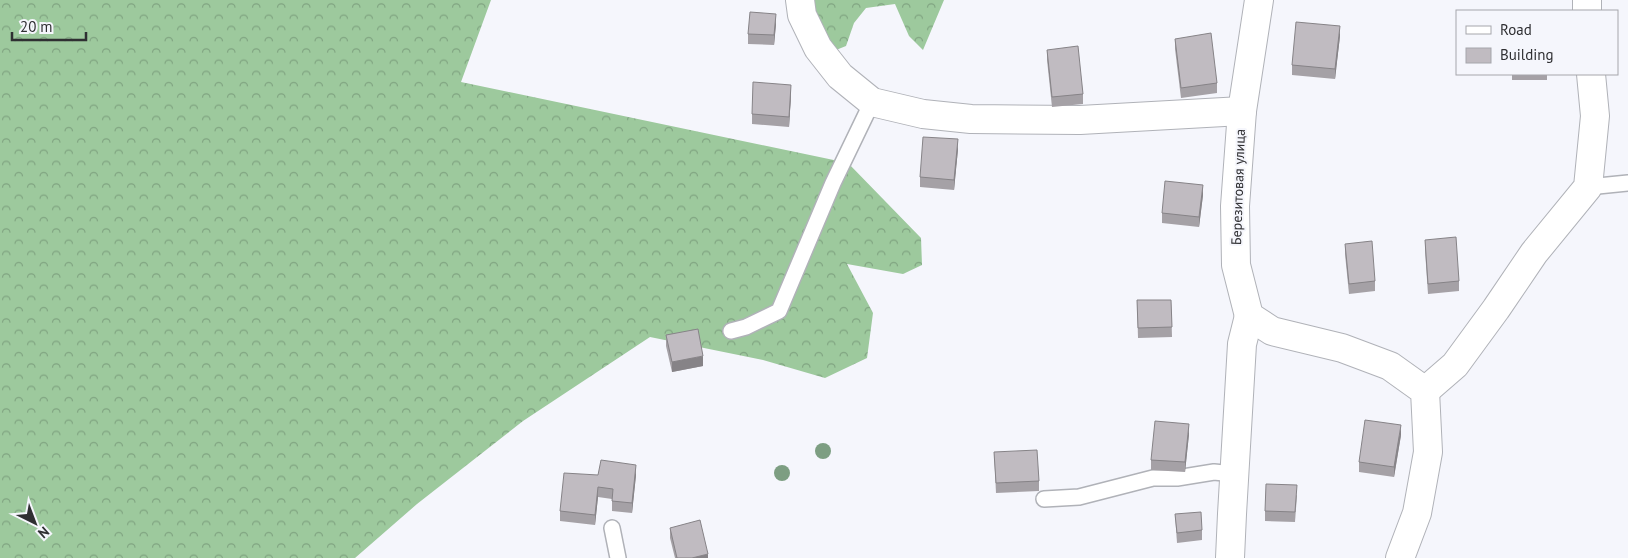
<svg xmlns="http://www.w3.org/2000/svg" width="1628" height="558" font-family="'PT Sans',sans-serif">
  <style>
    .forest { fill: url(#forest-crowns) }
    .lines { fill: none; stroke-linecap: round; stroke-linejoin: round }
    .lane-casing { stroke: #b0b2b8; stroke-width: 18 }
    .street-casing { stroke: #b0b2b8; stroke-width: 30 }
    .lane { stroke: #fff; stroke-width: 15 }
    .street { stroke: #fff; stroke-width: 28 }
    .tree { fill: #7d9e82 }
    .wall { fill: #a5a1a6 }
    .shaded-wall { fill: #868387 }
    .building { fill: #c0bbc1; stroke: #868387 }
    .labels { text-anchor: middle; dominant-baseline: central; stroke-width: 4; stroke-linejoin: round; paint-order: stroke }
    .street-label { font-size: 14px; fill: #2f2f32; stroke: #f5f6fc }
  </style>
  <defs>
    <pattern id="forest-crowns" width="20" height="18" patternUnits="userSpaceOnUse" patternTransform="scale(1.25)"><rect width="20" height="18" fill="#9dc99d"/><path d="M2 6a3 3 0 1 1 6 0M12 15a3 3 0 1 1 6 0" fill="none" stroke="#80a481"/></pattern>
  </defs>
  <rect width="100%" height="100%" fill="#f5f6fc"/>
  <g class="forest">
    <path d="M0,0h491l-30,82 387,81 73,75 1,27 -19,9 -56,-10 26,49 -6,45 -42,20 -62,-18 -113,-23 -127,84 -106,83 -62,54h-355z"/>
    <path d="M811,0h133l-21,50 -14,-14 -14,-32 -29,4 -12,15 -8,23 -10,4 -12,-13z"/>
  </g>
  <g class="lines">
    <g class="lane-casing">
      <g id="lane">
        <path d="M1588,187l40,-4"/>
        <path d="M731,331l15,-4 33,-16 54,-128 39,-81"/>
        <path d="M1044,499l35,-2 74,-19h24l37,-6 20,2"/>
        <path d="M612,528l6,30"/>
      </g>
    </g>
    <g class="street-casing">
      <g id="street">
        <path d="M800,0l2,15 16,33 22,28 32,26 51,12 48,5 109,1 162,-9"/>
        <path d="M1259,0l-17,111 -7,95 1,59 13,51 23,15 70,17 48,18 35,25 3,61 -11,61 -17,45"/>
        <path d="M1587,0v11"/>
        <path d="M1425,391l30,-26 41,-56 38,-56 54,-66 7,-71 -4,-42"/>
        <path d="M1230,558l2,-44 10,-170 7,-28"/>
      </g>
    </g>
    <use href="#lane" class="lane"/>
    <use href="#street" class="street"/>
  </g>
  <g class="tree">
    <circle cx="823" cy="451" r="8"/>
    <circle cx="782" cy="473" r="8"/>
  </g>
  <g class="wall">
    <path d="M776,24l-2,21 -26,-1v-10z"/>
    <path d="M1340,36l-5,43 -43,-4v-10z"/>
    <path d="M1175,39l42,44v10l-36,5 -6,-49z"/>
    <path d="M1047,50l36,44v10l-31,3 -5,-47z"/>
    <rect x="1512" y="74" width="35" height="6"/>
    <path d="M791,95l-2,32 -37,-3v-10z"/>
    <path d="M958,149l-4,41 -34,-3v-10z"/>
    <path d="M1203,195l-4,32 -37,-4v-10z"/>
    <path d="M1425,240l34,41v10l-31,3 -3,-44z"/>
    <path d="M1345,244l30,37v10l-26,3 -4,-40z"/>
    <path d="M1137,300h34l1,37 -34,1z"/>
    <path d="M666,335l37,31 -31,6 -6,-26z"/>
    <path d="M1189,434l-4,38 -34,-2v-10z"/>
    <path d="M1401,435l-7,42 -35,-5v-10z"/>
    <path d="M994,452l45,29v10l-43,2z"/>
    <path d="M598,475h38l-4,38 -20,-2v-12l-14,-2 -3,28 -35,-4v-10z"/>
    <path d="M1297,495l-2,27 -30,-1v-10z"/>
    <path d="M1175,514l27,16v10l-25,3z"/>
    <path d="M670,528l38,30h-33l-5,-20z"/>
  </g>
  <g class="shaded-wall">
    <path d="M776,14v10l-2,21v-10z"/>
    <path d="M1340,26v10l-5,43v-10z"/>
    <path d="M791,85v10l-2,32v-10z"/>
    <path d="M958,139v10l-4,41v-10z"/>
    <path d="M1203,185v10l-4,32v-10z"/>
    <path d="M703,356v10l-31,6v-10z"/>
    <path d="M1189,424v10l-4,38v-10z"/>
    <path d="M1401,425v10l-7,42v-10z"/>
    <path d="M636,465v10l-4,38v-10z"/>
    <path d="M598,487v10l-3,28v-10z"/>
    <path d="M708,554v4h-16z"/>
  </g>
  <g class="building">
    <path d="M750,12l26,2 -2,21 -26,-1z"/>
    <path d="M1296,22l44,4 -5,43 -43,-4z"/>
    <path d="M1211,33l6,50 -36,5 -6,-49z"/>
    <path d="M1078,46l5,48 -31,3 -5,-47z"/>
    <path d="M753,82l38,3 -2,32 -37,-3z"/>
    <path d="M923,137l35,2 -4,41 -34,-3z"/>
    <path d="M1165,181l38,4 -4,32 -37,-4z"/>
    <path d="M1456,237l3,44 -31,3 -3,-44z"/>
    <path d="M1372,241l3,40 -26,3 -4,-40z"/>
    <path d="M1137,300h34l1,27 -34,1z"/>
    <path d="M698,329l5,27 -31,6 -6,-27z"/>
    <path d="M1365,420l36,5 -7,42 -35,-5z"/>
    <path d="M1155,421l34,3 -4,38 -34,-2z"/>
    <path d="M1037,450l2,31 -43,2 -2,-31z"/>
    <path d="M601,460l35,5 -4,38 -20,-2 1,-12 -15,-2 -3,28 -35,-4 4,-38 34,2z"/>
    <path d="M1266,484l31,1 -2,27 -30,-1z"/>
    <path d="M1201,512l1,18 -25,3 -2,-19z"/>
    <path d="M700,520l8,34 -16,4h-15l-7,-30z"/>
  </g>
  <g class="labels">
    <g class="street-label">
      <text transform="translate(1238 187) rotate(-88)">Березитовая улица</text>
    </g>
  </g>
  <rect x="1456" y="10" width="162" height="65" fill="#f5f6fc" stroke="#a6a6ab"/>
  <rect x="1466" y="26" width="25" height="8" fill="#ffffff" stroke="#a6a6ab"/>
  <text x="1500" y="35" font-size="15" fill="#2f2f32">Road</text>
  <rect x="1466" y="48" width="25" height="15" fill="#c0bbc1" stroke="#a6a6ab"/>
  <text x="1500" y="60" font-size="15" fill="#2f2f32">Building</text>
  <g transform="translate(35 523) rotate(138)" stroke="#f5f6fc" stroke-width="4" paint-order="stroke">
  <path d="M0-4L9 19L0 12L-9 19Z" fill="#2f2f32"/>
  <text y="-8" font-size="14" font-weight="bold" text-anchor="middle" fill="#2f2f32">N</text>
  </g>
  <path d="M12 32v8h74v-8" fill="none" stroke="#2f2f32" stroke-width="2.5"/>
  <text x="20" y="32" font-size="15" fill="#2f2f32" stroke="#f5f6fc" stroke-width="4" paint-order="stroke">20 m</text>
</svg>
